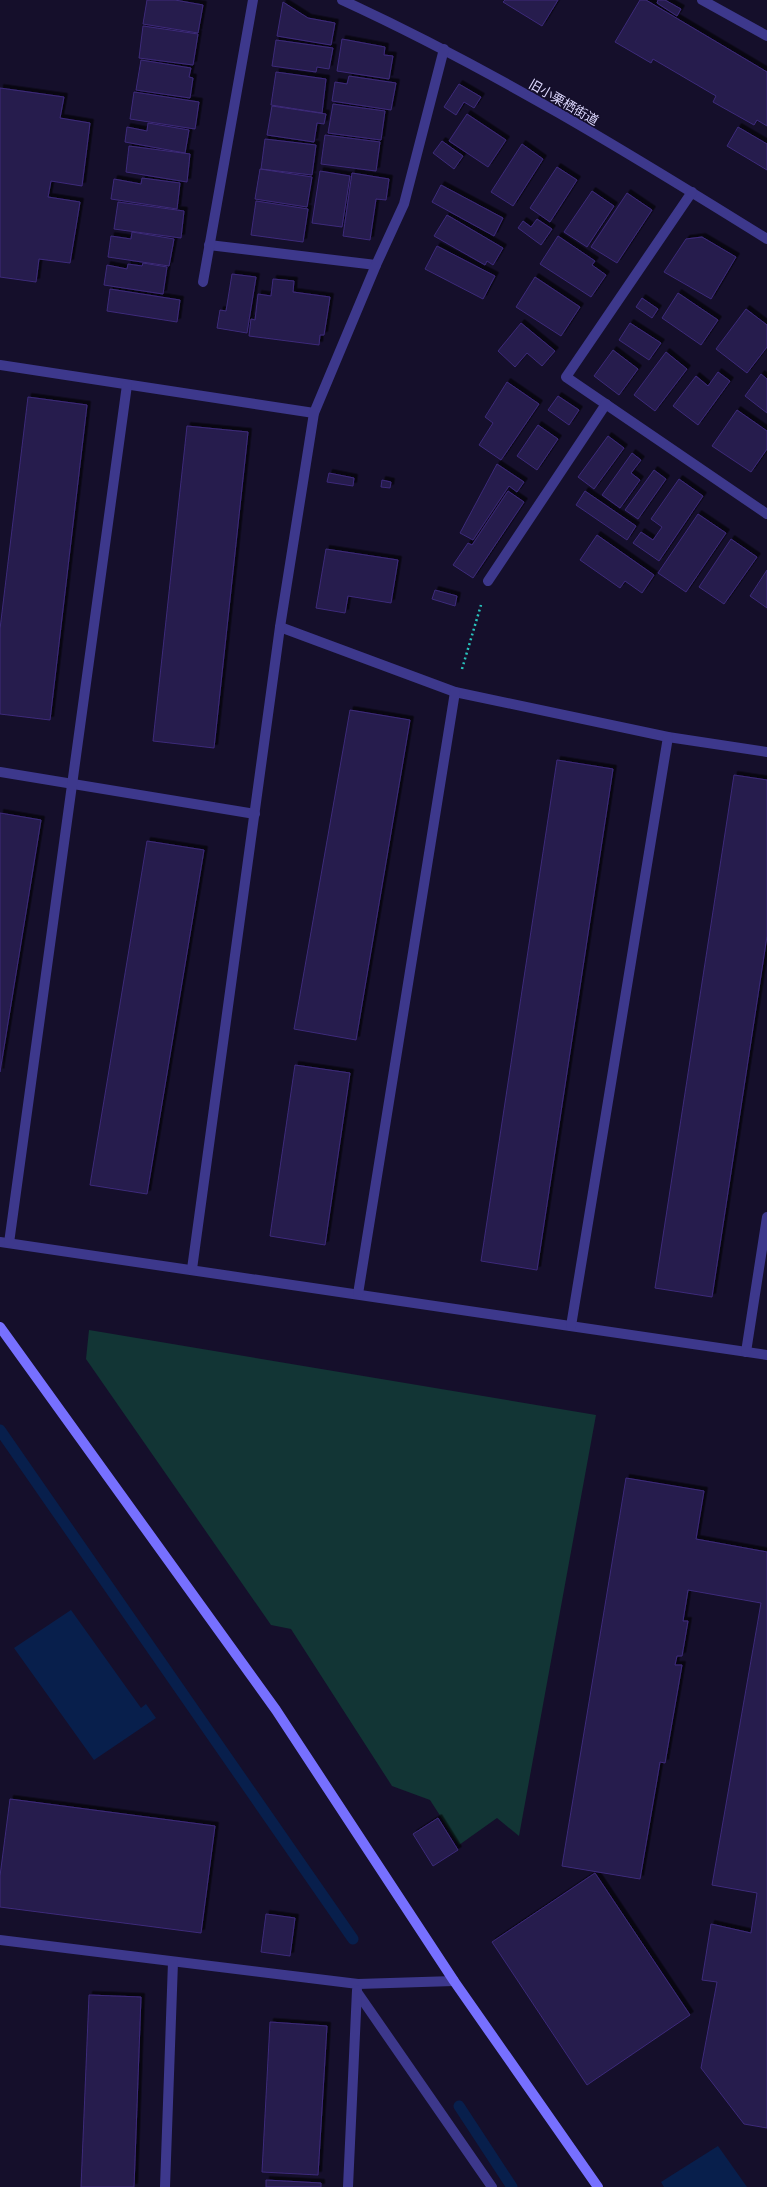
<svg xmlns="http://www.w3.org/2000/svg" width="767" height="2187" font-family="Montserrat,'Noto Sans JP',sans-serif">
  <style>
    .green { fill: #123535 }
    .water { fill: #081f4c }
    .lines { fill: none; stroke-linecap: round; stroke-linejoin: round }
    .stream { stroke: #081f4c; stroke-width: 11 }
    .building { fill: #261a4d; stroke: #3d2b7a; filter: url(#shadow) }
    .path { stroke: #29c3bd; stroke-width: 2.5; stroke-dasharray: 2 3; stroke-linecap: butt }
    .lane { stroke: #3d388c; stroke-width: 10 }
    .street { stroke: #3d388c; stroke-width: 10 }
    .secondary { stroke: #7770ff; stroke-width: 10 }
    .labels { text-anchor: middle; dominant-baseline: central; stroke-width: 3; stroke-linejoin: round; paint-order: stroke }
    .street-label { font-size: 13px; fill: #ded9ff; stroke: #150f2b }
  </style>
  <defs>
    <filter id="shadow"><feDropShadow dx="3.5" dy="-3.5" stdDeviation="0" flood-color="#0009"/></filter>
  </defs>
  <rect width="100%" height="100%" fill="#150f2b"/>
  <path class="green" d="M89,1330l507,85 -77,421 -22,-18 -38,27 -29,-45 -38,-14 -101,-157 -20,-4 -185,-266z"/>
  <g class="water">
    <path d="M71,1610l70,98 5,-4 10,14 -62,42 -80,-112z"/>
    <path d="M718,2146l29,41h-83l-3,-5z"/>
  </g>
  <g class="lines">
    <g class="stream">
      <path d="M0,1430l353,509"/>
      <path d="M459,2106l53,81"/>
    </g>
  </g>
  <g class="building">
    <path d="M147,0h28l28,5 -5,28 -55,-9z"/>
    <path d="M505,0h53l-16,26 -39,-24z"/>
    <path d="M640,0h6l121,72v54l-10,-6 -3,5 -41,-23 3,-6 -63,-37 -2,4 -36,-21z"/>
    <path d="M658,0h7l16,9 -4,7 -20,-13z"/>
    <path d="M283,2l25,16 27,5 -4,22 -54,-9z"/>
    <path d="M143,26l55,8 -5,31 -54,-7z"/>
    <path d="M342,39l43,8 -1,8 9,1 -4,23 -52,-8z"/>
    <path d="M276,40l57,8 -4,21 -12,-2 -1,5 -44,-6z"/>
    <path d="M141,60l50,8 -2,9 4,1 -3,20 -54,-8z"/>
    <path d="M276,72l50,7 -4,34 -51,-8z"/>
    <path d="M349,76l47,7 -5,27 -59,-9 3,-19 12,2z"/>
    <path d="M459,84l22,13 -7,11 -10,-6 -8,13 -12,-8z"/>
    <path d="M0,88l64,9 -4,21 30,5 -8,63 -31,-5 -3,16 32,5 -10,61 -31,-4 -3,23 -36,-5z"/>
    <path d="M134,92l65,10 -4,27 -65,-10z"/>
    <path d="M333,104l52,7 -4,29 -53,-7z"/>
    <path d="M272,106l54,8 -2,10 -7,-1 -3,19 -47,-7z"/>
    <path d="M467,114l39,26 -18,27 -39,-26z"/>
    <path d="M148,123l41,7 -4,23 -60,-11 2,-15 20,4z"/>
    <path d="M738,127l29,17v26l-40,-24z"/>
    <path d="M325,135l55,7 -4,29 -55,-7z"/>
    <path d="M265,139l51,6 -4,30 -51,-6z"/>
    <path d="M442,141l21,15 -9,13 -21,-16z"/>
    <path d="M522,144l21,15 -30,47 -22,-14z"/>
    <path d="M129,146l61,8 -3,28 -61,-10z"/>
    <path d="M557,167l20,13 -27,42 -20,-14z"/>
    <path d="M260,169l52,8 -5,30 -52,-8z"/>
    <path d="M320,171l30,5 -8,51 -30,-4z"/>
    <path d="M352,173l37,6 -3,21 -10,-1 -6,41 -27,-4z"/>
    <path d="M142,178l38,5 -3,26 -66,-10 3,-20 27,5z"/>
    <path d="M441,185l62,33 -9,18 -62,-34z"/>
    <path d="M592,191l22,15 -27,41 -23,-15z"/>
    <path d="M627,193l25,17 -35,53 -26,-16z"/>
    <path d="M256,201l52,8 -5,33 -52,-7z"/>
    <path d="M118,202l66,9 -3,27 -67,-9z"/>
    <path d="M447,215l56,33 -10,17 -6,-4 -2,4 -51,-29z"/>
    <path d="M537,219l15,10 -11,16 -23,-17 5,-7 8,6z"/>
    <path d="M132,232l42,7 -5,27 -61,-9 3,-21 20,3z"/>
    <path d="M558,236l37,25 -3,4 14,10 -15,22 -51,-33z"/>
    <path d="M702,237l34,20 -25,42 -47,-27 22,-33z"/>
    <path d="M437,246l58,30 -12,23 -58,-30z"/>
    <path d="M143,263l24,4 -4,27 -59,-9 3,-20 20,4 1,-5 14,2z"/>
    <path d="M232,274l24,3 -9,56 -30,-5 3,-18 6,1z"/>
    <path d="M535,277l45,30 -19,29 -45,-29z"/>
    <path d="M273,279l21,2 -1,11 37,5 -6,38h-4l-1,10 -70,-9 2,-17 4,1 3,-26 13,2z"/>
    <path d="M110,289l70,11 -3,22 -70,-11z"/>
    <path d="M678,293l40,27 -17,25 -39,-27z"/>
    <path d="M642,298l16,11 -6,9 -16,-11z"/>
    <path d="M746,309l21,16v22l-20,26 -31,-24z"/>
    <path d="M521,323l34,28 -13,15 -15,-13 -12,14 -17,-16z"/>
    <path d="M630,323l31,20 -12,17 -30,-20z"/>
    <path d="M613,350l25,19 -19,26 -25,-19z"/>
    <path d="M666,352l21,17 -32,42 -21,-16z"/>
    <path d="M718,372l12,9 -32,44 -25,-19 23,-30 12,10z"/>
    <path d="M761,374l6,5v34l-22,-17z"/>
    <path d="M507,382l32,22 -38,56 -22,-15 14,-22 -8,-6z"/>
    <path d="M558,396l21,14 -10,15 -21,-15z"/>
    <path d="M28,397l59,8 -37,315 -50,-6v-85z"/>
    <path d="M737,410l30,21v18l-16,23 -39,-26z"/>
    <path d="M538,425l20,14 -21,31 -20,-14z"/>
    <path d="M187,426l61,6 -34,316 -61,-7z"/>
    <path d="M608,436l16,12 -30,41 -16,-12z"/>
    <path d="M632,453l9,7 -10,13 9,7 -20,28 -18,-13z"/>
    <path d="M497,464l27,18 -7,10 -8,-6 -36,54 -13,-7z"/>
    <path d="M654,470l12,9 -28,40 -13,-9z"/>
    <path d="M329,473l25,5 -1,8 -26,-4z"/>
    <path d="M679,479l24,17 -44,65 -26,-18 8,-11 12,8 9,-13 -11,-8z"/>
    <path d="M382,480l9,2 -1,6 -9,-1z"/>
    <path d="M508,491l16,11 -51,76 -20,-13 15,-22 4,2z"/>
    <path d="M585,491l51,35 -9,14 -51,-35z"/>
    <path d="M698,514l28,19 -40,59 -28,-19z"/>
    <path d="M597,535l57,40 -12,18 -17,-12 -5,7 -40,-28z"/>
    <path d="M731,539l26,18 -33,47 -25,-17z"/>
    <path d="M326,549l72,11 -7,43 -43,-7 -3,17 -29,-5z"/>
    <path d="M767,570v38l-17,-12z"/>
    <path d="M435,590l22,6 -2,10 -23,-7z"/>
    <path d="M350,710l60,10 -54,320 -62,-11z"/>
    <path d="M557,760l56,9 -76,501 -56,-9z"/>
    <path d="M734,775l33,5v156l-55,361 -57,-9z"/>
    <path d="M0,813l41,7 -41,252z"/>
    <path d="M147,841l57,9 -57,344 -57,-9z"/>
    <path d="M295,1065l55,8 -25,172 -55,-9z"/>
    <path d="M626,1478l78,13 -8,48 71,13v576l-23,-4 -43,-56 16,-86 -15,-2 9,-56 40,9 6,-40 -45,-8 49,-282 -73,-13 -5,31h5l-6,35h-5l-2,9h7l-17,98 -5,-1 -20,117 -78,-13z"/>
    <path d="M10,1799l205,27 -14,107 -201,-26v-31z"/>
    <path d="M438,1818l20,32 -25,16 -20,-32z"/>
    <path d="M595,1873l95,142 -103,70 -95,-143z"/>
    <path d="M266,1914l29,4 -5,38 -29,-4z"/>
    <path d="M89,1995l52,2 -7,190h-53z"/>
    <path d="M270,2022l57,4 -9,149 -56,-3z"/>
    <path d="M266,2180l55,3v4h-55z"/>
  </g>
  <g class="lines">
    <path class="path" d="M462,669l19,-64"/>
    <path class="lane" d="M702,0l65,36"/>
    <g class="street">
      <path d="M342,0c148,68 287,153 425,239"/>
      <path d="M692,192l-126,185 201,137"/>
      <path d="M209,245l167,20"/>
      <path d="M203,282l50,-282"/>
      <path d="M0,365l314,48"/>
      <path d="M488,581l118,-177"/>
      <path d="M280,627l175,65 213,45 99,15"/>
      <path d="M0,772l255,42"/>
      <path d="M0,1242l767,113"/>
      <path d="M9,1243l118,-858"/>
      <path d="M192,1269l88,-642 34,-214 62,-148 28,-61 40,-155"/>
      <path d="M358,1294l97,-602"/>
      <path d="M571,1326l97,-589"/>
      <path d="M746,1352l21,-135"/>
      <path d="M0,1940l358,44 96,-3"/>
      <path d="M357,1992l135,195"/>
      <path d="M165,2187l8,-225"/>
      <path d="M348,2187l9,-197"/>
    </g>
    <path class="secondary" d="M0,1327l276,383 178,271 144,206"/>
  </g>
  <g class="labels">
    <g class="street-label">
      <text transform="translate(564 102) rotate(30)">旧小栗栖街道</text>
    </g>
  </g>
</svg>
